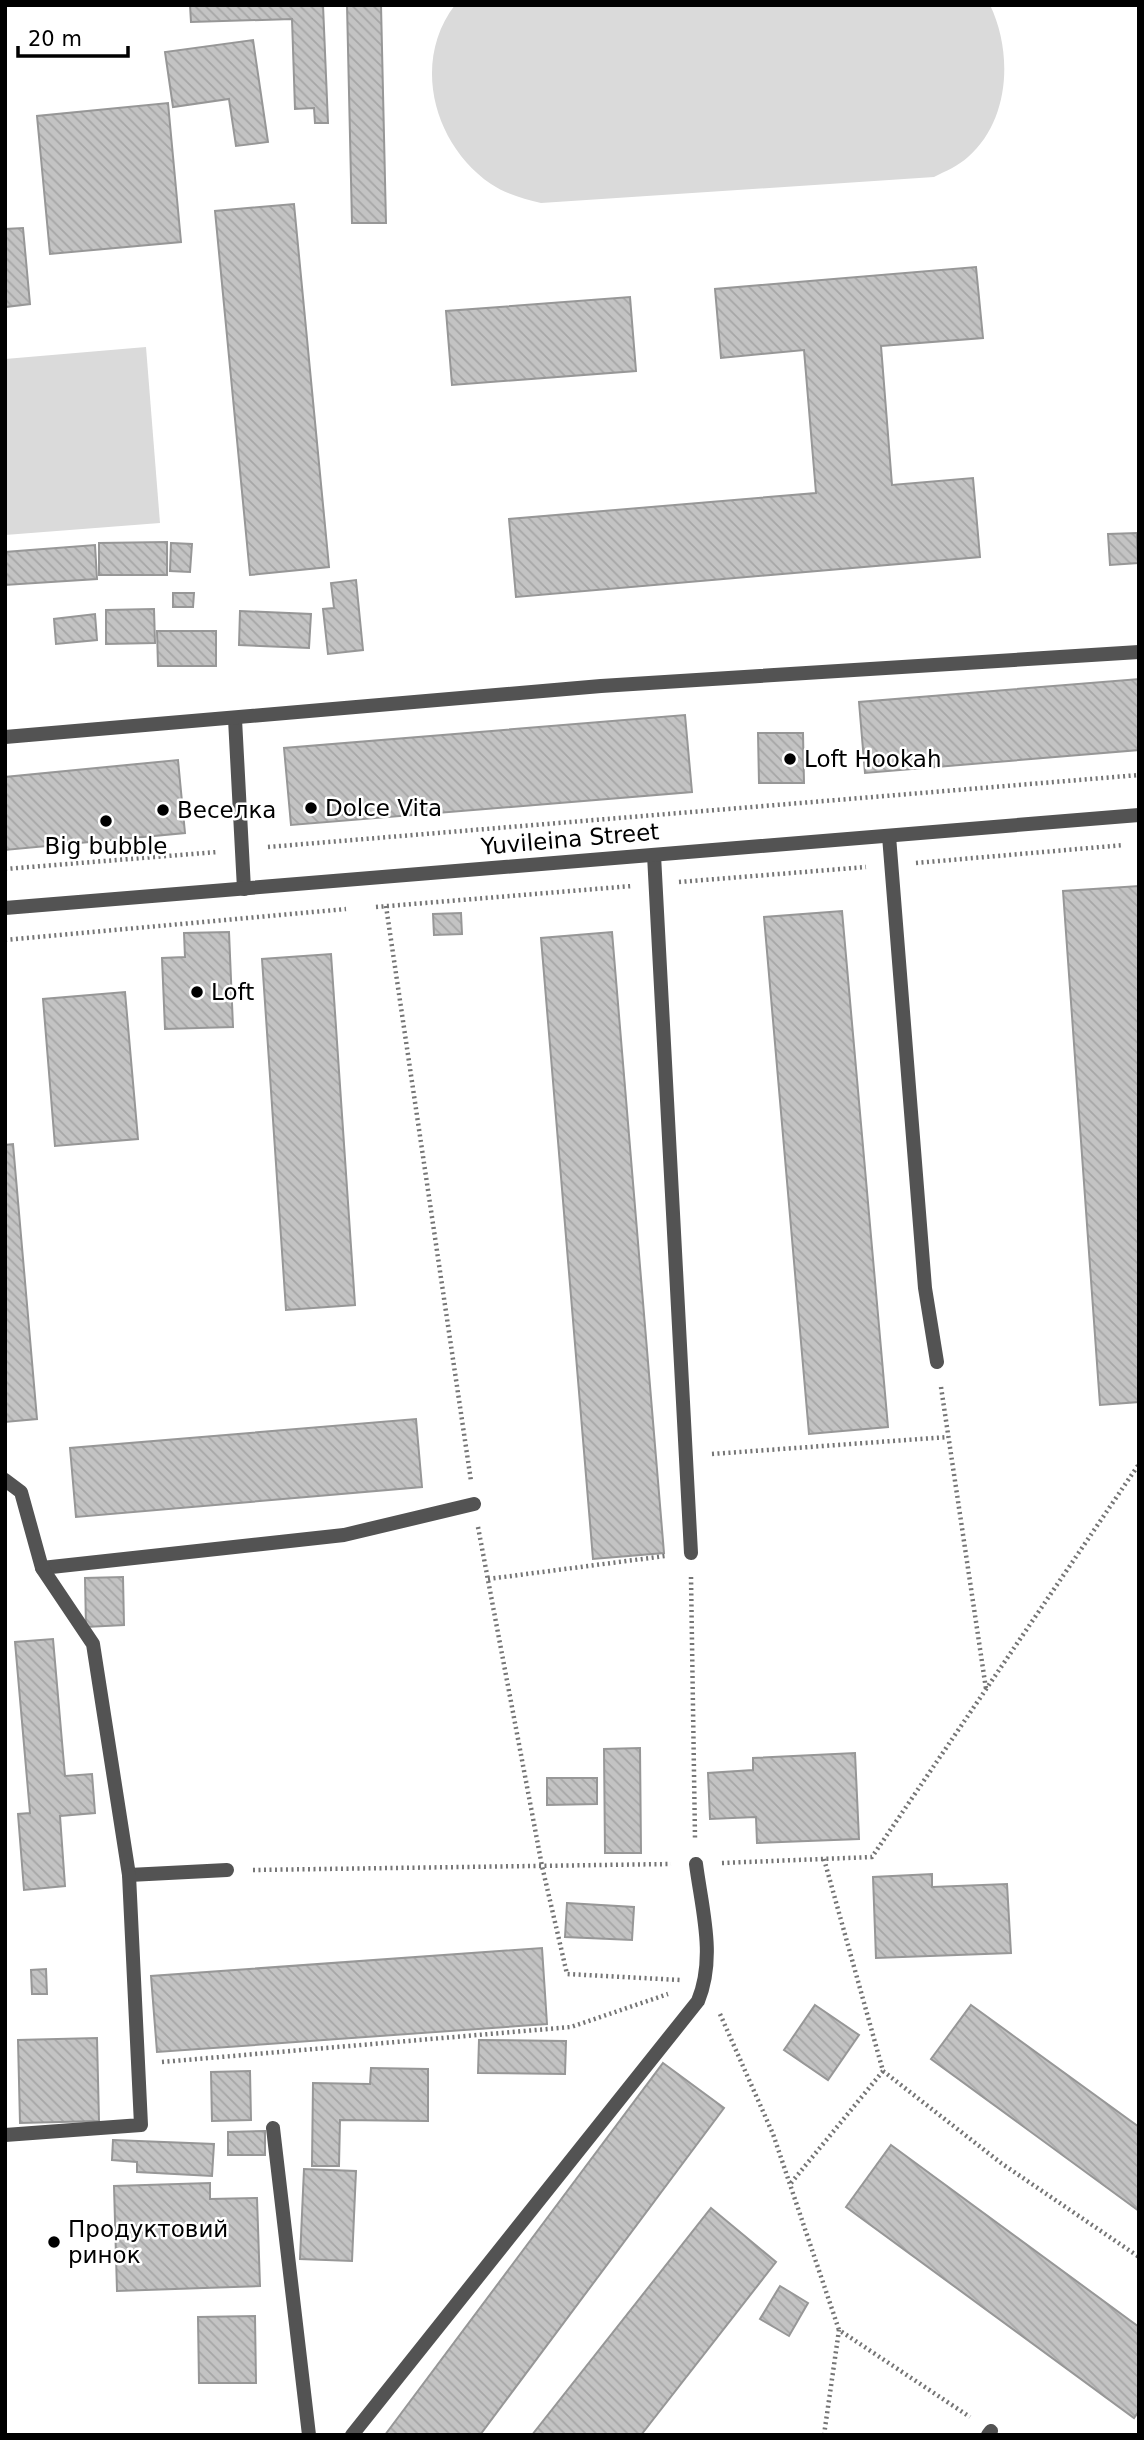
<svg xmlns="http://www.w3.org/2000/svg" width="1144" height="2440" font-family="'DejaVu Sans',sans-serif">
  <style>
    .grass { fill: #dadada }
    .building { fill: url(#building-back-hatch); stroke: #979797; stroke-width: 2 }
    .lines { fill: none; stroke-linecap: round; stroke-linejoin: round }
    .path { stroke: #757575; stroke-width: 4.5; stroke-dasharray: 2 3.5; stroke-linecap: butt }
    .lane { stroke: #535353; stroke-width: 14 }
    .street { stroke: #535353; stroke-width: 14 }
    .poi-dot { fill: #000; stroke: #fff; stroke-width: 2.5 }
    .labels { text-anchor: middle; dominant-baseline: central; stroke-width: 5; stroke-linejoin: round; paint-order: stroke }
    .poi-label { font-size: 23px; fill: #000; stroke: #fff; text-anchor: start }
    .street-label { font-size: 23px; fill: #000; stroke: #fff }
  </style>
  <defs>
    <pattern id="building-back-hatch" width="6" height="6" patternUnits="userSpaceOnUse" patternTransform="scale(1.75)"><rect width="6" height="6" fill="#c3c3c3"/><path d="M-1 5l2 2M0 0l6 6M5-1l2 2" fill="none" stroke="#a6a6a6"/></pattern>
  </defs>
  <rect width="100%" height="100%" fill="#fff"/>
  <g class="grass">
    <path d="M455,5h535c23,48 20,115 -22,152 -10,9 -22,14 -34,20l-393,26c-17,-4 -35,-9 -50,-19 -57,-39 -80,-122 -36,-179z"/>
    <path d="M146,347l14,176 -155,12v-176z"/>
  </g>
  <g class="building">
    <path d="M190,5h133l5,118h-13l-1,-15 -19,1 -3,-90 -101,3z"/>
    <path d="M347,5h34l5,218h-34z"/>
    <path d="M253,40l15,102 -32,4 -7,-47 -56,8 -8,-55z"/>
    <path d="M168,103l13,139 -131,12 -13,-138z"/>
    <path d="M294,204l35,363 -79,8 -35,-364z"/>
    <path d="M23,228l7,76 -25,3v-78z"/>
    <path d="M976,267l7,71 -102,8 11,139 81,-7 7,79 -464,40 -7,-78 307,-26 -12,-143 -83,8 -6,-69z"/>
    <path d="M630,297l6,74 -184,14 -6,-74z"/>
    <path d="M1137,533l1,30 -28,2 -2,-31z"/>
    <path d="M167,542v33h-68v-32z"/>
    <path d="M171,543l21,1 -2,28 -20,-1z"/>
    <path d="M95,545l2,34 -92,6v-33z"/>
    <path d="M356,580l7,70 -35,4 -5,-45 11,-1 -3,-25z"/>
    <path d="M173,593h21l-1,14h-20z"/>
    <path d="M154,609l1,34 -49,1v-34z"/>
    <path d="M240,611l71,3 -2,34 -70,-3z"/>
    <path d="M95,614l2,26 -41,4 -2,-25z"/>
    <path d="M157,631h59v35h-58z"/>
    <path d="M1139,679v71l-274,23 -6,-71z"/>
    <path d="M685,715l7,77 -401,33 -7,-77z"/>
    <path d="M758,733h45l1,50h-45z"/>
    <path d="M178,760l7,73 -180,17v-73z"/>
    <path d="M1139,886v516l-39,3 -37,-514z"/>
    <path d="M842,911l46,516 -79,7 -45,-517z"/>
    <path d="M461,913l1,21 -28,1 -1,-21z"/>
    <path d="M229,932l4,95 -68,2 -3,-71 23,-1 -1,-24z"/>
    <path d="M612,932l52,621 -71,6 -52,-621z"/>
    <path d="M331,954l24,351 -69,5 -24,-351z"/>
    <path d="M125,992l13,147 -83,7 -12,-147z"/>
    <path d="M13,1144l24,275 -32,3v-277z"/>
    <path d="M416,1419l6,68 -346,30 -6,-69z"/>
    <path d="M123,1577l1,48 -38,2 -1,-49z"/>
    <path d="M53,1639l12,137 27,-2 3,39 -35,3 5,70 -41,4 -6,-76 12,-1 -15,-171z"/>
    <path d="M640,1748l1,105h-36l-1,-104z"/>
    <path d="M855,1753l4,86 -102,4 -1,-26 -46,2 -2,-46 45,-3v-12z"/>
    <path d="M547,1778h50v26l-50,1z"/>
    <path d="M932,1874v13l75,-3 4,69 -135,5 -3,-81z"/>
    <path d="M567,1903l67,4 -2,33 -67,-3z"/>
    <path d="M542,1948l5,76 -390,28 -6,-76z"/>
    <path d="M46,1969l1,25h-15l-1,-24z"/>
    <path d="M815,2005l44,30 -31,45 -44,-30z"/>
    <path d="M971,2005l168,122v84l-208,-152z"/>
    <path d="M97,2038l2,83 -79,2 -2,-83z"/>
    <path d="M479,2040l87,1 -1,33 -87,-1z"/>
    <path d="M663,2063l61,45 -244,327h-95z"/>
    <path d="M371,2068l57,1v52l-88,-1 -1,46h-27l1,-83 57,1z"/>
    <path d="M250,2071l1,49 -39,1 -1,-49z"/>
    <path d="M265,2131v24h-37v-23z"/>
    <path d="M113,2140l101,4 -2,32 -75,-4v-10l-25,-2z"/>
    <path d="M891,2145l248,182v84l-5,7 -288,-211z"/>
    <path d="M304,2169l52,2 -4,90 -52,-2z"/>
    <path d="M210,2183v16l47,-1 3,88 -143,5 -3,-105z"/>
    <path d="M711,2208l65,54 -135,173h-109z"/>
    <path d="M780,2286l28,17 -19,33 -29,-17z"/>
    <path d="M255,2316l1,67h-57l-1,-66z"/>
  </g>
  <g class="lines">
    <g class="path">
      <path d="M268,847l871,-72"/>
      <path d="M916,863l208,-18"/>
      <path d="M5,869l212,-17"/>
      <path d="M679,882l187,-15"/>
      <path d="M386,906l85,575"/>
      <path d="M376,907l256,-21"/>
      <path d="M5,940l341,-31"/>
      <path d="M941,1387l45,302"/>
      <path d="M712,1454l236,-17"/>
      <path d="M478,1527l64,339 25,108 113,6"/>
      <path d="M691,1577l4,261"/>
      <path d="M488,1579l177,-23"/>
      <path d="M824,1859l59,212 118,92 138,94"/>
      <path d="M722,1863l150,-6 267,-393"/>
      <path d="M253,1870l418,-6"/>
      <path d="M720,2014l53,120 66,196 131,87"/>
      <path d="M162,2062l409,-35 97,-33"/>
      <path d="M791,2183l92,-112"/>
      <path d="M824,2435l15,-105"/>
    </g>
    <g class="lane">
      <path d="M235,719l9,170"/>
      <path d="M5,737l596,-51 538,-34"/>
      <path d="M889,836l36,452 12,74"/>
      <path d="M42,1568l302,-33 130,-31"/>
      <path d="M352,2435l346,-434c18,-44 4,-91 -2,-137"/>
      <path d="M988,2435l3,-4"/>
    </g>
    <g class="street">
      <path d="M654,855l37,698"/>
      <path d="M5,908l1134,-93"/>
      <path d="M5,1480l16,12 21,76 51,76 36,231 98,-5"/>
      <path d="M273,2128l36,307"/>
      <path d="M5,2135l136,-10 -12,-250"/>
    </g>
  </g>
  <g class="poi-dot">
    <circle cx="790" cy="759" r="7"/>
    <circle cx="311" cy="808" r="7"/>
    <circle cx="163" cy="810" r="7"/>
    <circle cx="106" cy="821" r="7"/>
    <circle cx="197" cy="992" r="7"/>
    <circle cx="54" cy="2242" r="7"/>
  </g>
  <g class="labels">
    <g class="poi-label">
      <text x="804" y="759">Loft Hookah</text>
      <text x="325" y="808">Dolce Vita</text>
      <text x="177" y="810">Веселка</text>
      <text x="106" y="846" text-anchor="middle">Big bubble</text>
      <text x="211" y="992">Loft</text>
      <text x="68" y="2229">Продуктовий<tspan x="68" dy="26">ринок</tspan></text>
    </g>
    <g class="street-label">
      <text transform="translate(570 839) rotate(-5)">Yuvileina Street</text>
    </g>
  </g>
  <rect width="1144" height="2440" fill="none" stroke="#000000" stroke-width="14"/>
  <path d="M18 46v10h110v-10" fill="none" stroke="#000000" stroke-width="3.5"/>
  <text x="28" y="46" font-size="21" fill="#000000" stroke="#ffffff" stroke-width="5" paint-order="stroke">20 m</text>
</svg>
